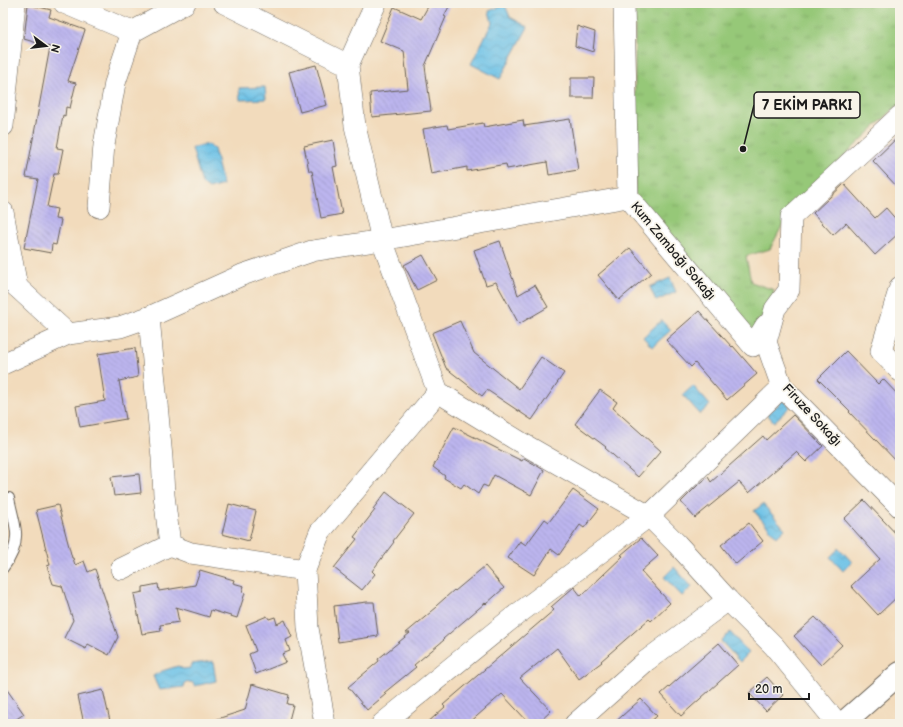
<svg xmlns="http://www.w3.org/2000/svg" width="903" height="727" font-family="'Balsamiq Sans',sans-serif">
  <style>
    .park { fill: url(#park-tufts); stroke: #59724a }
    .water { fill: url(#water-waves); stroke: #436e82 }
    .building { fill: url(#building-back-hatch) }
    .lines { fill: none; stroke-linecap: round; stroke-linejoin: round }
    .service-casing { stroke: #675f54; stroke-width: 12 }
    .minor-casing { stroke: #675f54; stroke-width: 22 }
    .tertiary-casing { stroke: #675f54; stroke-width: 24 }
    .service { stroke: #fff; stroke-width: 10 }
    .minor { stroke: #fff; stroke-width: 21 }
    .tertiary { stroke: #fff; stroke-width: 22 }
    .labels { text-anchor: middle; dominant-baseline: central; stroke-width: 3.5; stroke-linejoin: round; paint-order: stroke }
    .street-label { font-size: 13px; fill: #1c1c1c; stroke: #f7f3e8 }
    .leader { fill: none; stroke: #1c1c1c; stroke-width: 1.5 }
    .callout-dot { fill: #1c1c1c; stroke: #f7f3e8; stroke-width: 1.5 }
    .callout { fill: #f7f3e8; stroke: #1c1c1c; stroke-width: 1.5 }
    .callout-label { font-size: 14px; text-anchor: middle; font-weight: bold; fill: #1c1c1c }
  </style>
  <defs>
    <pattern id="park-tufts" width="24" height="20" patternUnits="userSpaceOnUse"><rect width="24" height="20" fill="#96c878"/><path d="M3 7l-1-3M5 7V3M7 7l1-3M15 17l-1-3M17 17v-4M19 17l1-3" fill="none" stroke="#81ab67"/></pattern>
    <pattern id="water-waves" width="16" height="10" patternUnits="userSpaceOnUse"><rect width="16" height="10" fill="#6ac1e7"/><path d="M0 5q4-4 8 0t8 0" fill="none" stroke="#5ba5c6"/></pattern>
    <pattern id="building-back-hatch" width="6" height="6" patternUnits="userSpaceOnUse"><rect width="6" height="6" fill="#bcb5ee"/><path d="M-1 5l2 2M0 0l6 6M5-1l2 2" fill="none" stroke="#a19bcc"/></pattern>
  </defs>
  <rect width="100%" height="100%" fill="#f7f3e8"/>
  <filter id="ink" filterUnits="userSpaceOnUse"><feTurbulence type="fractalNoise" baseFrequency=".025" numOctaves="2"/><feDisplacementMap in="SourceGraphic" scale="8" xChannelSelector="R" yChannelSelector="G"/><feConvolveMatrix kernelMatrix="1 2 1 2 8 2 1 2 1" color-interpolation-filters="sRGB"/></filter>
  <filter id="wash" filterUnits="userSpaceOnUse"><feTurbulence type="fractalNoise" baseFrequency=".012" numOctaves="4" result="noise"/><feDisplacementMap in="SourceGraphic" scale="16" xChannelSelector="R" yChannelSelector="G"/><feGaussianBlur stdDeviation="0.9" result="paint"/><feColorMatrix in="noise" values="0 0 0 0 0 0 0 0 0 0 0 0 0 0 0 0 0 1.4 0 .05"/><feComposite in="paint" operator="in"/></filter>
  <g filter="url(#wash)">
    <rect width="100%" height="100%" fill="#f2dbbc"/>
    <path class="park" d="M635,3h265v100l-107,102 -23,44 -24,7 5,26 23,8 -3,25 -17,20 -119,-141z"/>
    <g class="water">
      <path d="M505,5l5,12 18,10 -28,52 -29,-15 21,-41 -3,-12z"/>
      <path d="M265,87l1,12 -26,1 -1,-12z"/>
      <path d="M208,144l6,5 9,36 -14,4 -7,-5 -10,-36z"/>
      <path d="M670,278l6,14 -20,9 -6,-14z"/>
      <path d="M662,320l9,10 -19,17 -9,-10z"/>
      <path d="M693,386l17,19 -10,9 -17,-19z"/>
      <path d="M784,400l6,7 -16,15 -7,-8z"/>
      <path d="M763,504l22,25 -8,8 -23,-26z"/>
      <path d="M839,548l13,14 -9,9 -13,-14z"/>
      <path d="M674,567l18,20 -10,9 -18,-19z"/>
      <path d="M730,632l19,21 -9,9 -19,-21z"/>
      <path d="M213,661l3,20 -21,5 -3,-4 -7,1 -1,4 -25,3 -6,-14 9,-5 16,-5 5,3 7,-1 2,-4z"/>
    </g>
    <g id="blocks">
      <g class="building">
        <path d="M430,3h21l-7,13 2,1 -21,49 6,45 -59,6 -2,-24 38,-4 -4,-38 -24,-10 14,-34 27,12z"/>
        <path d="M28,4l23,6 -2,7 36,13 -17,51 8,2 -6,25 -4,-1 -1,9 -2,-1 -6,33 6,1 -5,25h-4l-7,33 10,2 -2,10 6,1 -5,25 -4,-1 -1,9 -27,-5 14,-69 -12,-2 24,-130 -26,-8z"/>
        <path d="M577,26l18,6 -2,20 -18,-6z"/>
        <path d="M316,65l11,40 -27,7 -11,-40z"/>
        <path d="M571,78h23l-1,20h-22z"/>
        <path d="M570,119l8,51 -29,5 -2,-13 -40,7 -1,-5 -39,7v-4l-36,7 -8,-45 24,-4 1,4 35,-6 1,4 39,-7 1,6z"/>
        <path d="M900,135v55l-27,-29z"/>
        <path d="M333,140l4,26 -4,1 9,47 -21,4 -9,-47h-3l-5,-25z"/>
        <path d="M844,184l31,34 11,-10 14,16v8l-25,23 -29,-32 -13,12 -20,-22z"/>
        <path d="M500,241l18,54 17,-10 13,22 -29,17 -23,-42 -10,3 -12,-35z"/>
        <path d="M630,248l21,25 -32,27 -21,-25z"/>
        <path d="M423,255l14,25 -20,10 -13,-25z"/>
        <path d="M699,311l33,36 1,-1 24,28 -30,26 -32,-37 -4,4 -25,-27z"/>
        <path d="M460,321l14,32 45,36 22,-32 23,16 -32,47 -45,-30 -5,6 -36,-28 -14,-35z"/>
        <path d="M135,348l3,29 -19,4 7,38 -46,8 -4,-21 29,-5 -7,-47z"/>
        <path d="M846,351l32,33 5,-5 17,18v68l-51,-53 1,-1 -32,-32z"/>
        <path d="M600,390l17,12 -4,6 48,43 -23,26 -33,-29 1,-1 -31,-23z"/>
        <path d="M793,415l30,31 -17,16 -10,-10 -47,41 -10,-11 -44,36 -14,-16 17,-17 10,-8 3,5 52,-46 3,4z"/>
        <path d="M454,427l68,34 2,-3 20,12 -13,25 -37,-20 -6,12 -5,-2 -5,9 -14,-10 -3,4 -17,-10 1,-2 -12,-9z"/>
        <path d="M139,474l2,19 -27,3 -3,-19z"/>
        <path d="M573,490l26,19 -15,19 -4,-3 -21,30 -8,-6 -17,26 -26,-17 12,-17 6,4 19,-26 4,3z"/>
        <path d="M386,492l28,22 -21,27 1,1 -22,29 3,3 -13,16 -28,-22 23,-29 -3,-2 21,-27 -2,-1z"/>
        <path d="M864,500l36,38v56l-22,21 -27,-29 29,-27 -36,-40z"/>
        <path d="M229,504l27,7 -7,30 -27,-7z"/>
        <path d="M58,505l14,53h1l2,7 9,-4 4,11 7,-3 23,68 -9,18 -21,-11 -2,5 -22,-11 9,-18 -11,-34 -9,-2 -6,-18 3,-1 -14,-55z"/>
        <path d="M749,523l14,18 -27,23 -15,-19z"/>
        <path d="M641,538l17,18 -17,15 29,32 -19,18 -2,-2 -48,42 1,1 -23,17 -22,-31 -37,30 31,33 -14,13h-7l-28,-30 -34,30h-42l19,-17 -2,-2 111,-95 -3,-3 23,-20 7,9 42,-40 -2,-1z"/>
        <path d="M485,566l19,22 -18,16 -1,-1 -42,36 1,1 -30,25 2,2 -32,26 2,1 -19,16 -19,-23 31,-26 -1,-2 32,-26h-4l31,-26 -1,-1 18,-16 1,1z"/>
        <path d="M200,570l34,10 -1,3 11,3 -2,6 3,1 -8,25 -26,-8 -2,7 -33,-10 3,15 -19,3 1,6 -19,3 -8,-40 9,-2v-5l15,-3 1,7 36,-6z"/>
        <path d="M367,602h7l4,34 -40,6 -4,-36z"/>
        <path d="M267,616l2,3 6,-2 2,7 8,-4 7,17 -6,3 4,11 -8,3 4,8 -30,12 -7,-20 7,-3 -10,-26z"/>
        <path d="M815,617l27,28 -21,20 -27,-29z"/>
        <path d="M719,643l19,22 -57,51 -20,-22z"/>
        <path d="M767,677l16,18 -17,16 -17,-18z"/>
        <path d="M3,684l21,30 -15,10h-6z"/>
        <path d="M252,684l37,11 -2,9 6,1 -5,19h-77v-3l34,-11z"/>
        <path d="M103,690l7,31 -15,3h-11l-6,-28z"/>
        <path d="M641,699l16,17 -9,8h-35z"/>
      </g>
    </g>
  </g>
  <g filter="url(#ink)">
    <use href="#blocks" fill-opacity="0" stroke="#675f54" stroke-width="1"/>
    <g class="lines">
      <g class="service-casing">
        <path id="service" d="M3,568c8,-10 14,-23 13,-36 -1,-11 -5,-23 -7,-34"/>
      </g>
      <g class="minor-casing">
        <g id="minor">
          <path d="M64,3l68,29 53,-29"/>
          <path d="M224,3l124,62"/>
          <path d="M376,3l-28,62 7,61 27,114 56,152 82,50 129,74 28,28 51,56 46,46 64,78"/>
          <path d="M624,3l4,194 125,149 13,-21"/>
          <path d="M900,116l-109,101 -2,73 -14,19 -9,33 16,45 118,120"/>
          <path d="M3,126l12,-123"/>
          <path d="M99,207l5,-62 11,-62 17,-51"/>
          <path d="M3,212l14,75"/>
          <path d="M3,273l14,14 51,47 -65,30"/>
          <path d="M900,287l-19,64 19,20"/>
          <path d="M149,317l13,141 2,37 6,50 21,8 114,17"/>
          <path d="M68,334l52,-7 29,-10 93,-42 70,-24 70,-11 246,-43"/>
          <path d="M121,569l49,-24"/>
          <path d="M325,724l-17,-96 -3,-58 15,-38 118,-140"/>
          <path d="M382,724l129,-105 138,-103 133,-129"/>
          <path d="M575,724l71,-63 82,-61"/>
        </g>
      </g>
      <g class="tertiary-casing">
        <path id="tertiary" d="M842,724l58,-51"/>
      </g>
      <use href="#service" class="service"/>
      <use href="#minor" class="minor"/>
      <use href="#tertiary" class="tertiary"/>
    </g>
  </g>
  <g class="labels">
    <g class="street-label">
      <text transform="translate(673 251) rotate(50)">Kum Zambağı Sokağı</text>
      <text transform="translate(812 415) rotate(47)">Firuze Sokağı</text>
    </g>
  </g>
  <path class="leader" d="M743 149L754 105"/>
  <circle class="callout-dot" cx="743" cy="149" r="4"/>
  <rect class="callout" x="754" y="92" width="106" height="26" rx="4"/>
  <g class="callout-label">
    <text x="807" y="110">7 EKİM PARKI</text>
  </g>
  <rect width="903" height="727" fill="none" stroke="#f7f3e8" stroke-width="16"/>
  <g transform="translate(46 46) rotate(105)" stroke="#f7f3e8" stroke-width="3" paint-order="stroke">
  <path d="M0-3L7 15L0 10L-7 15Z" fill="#1c1c1c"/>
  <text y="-6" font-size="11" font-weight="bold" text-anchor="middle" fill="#1c1c1c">N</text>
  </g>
  <path d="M749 693v6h60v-6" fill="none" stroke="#1c1c1c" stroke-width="2"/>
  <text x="755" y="693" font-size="12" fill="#1c1c1c" stroke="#f7f3e8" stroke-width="3" paint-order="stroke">20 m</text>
</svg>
